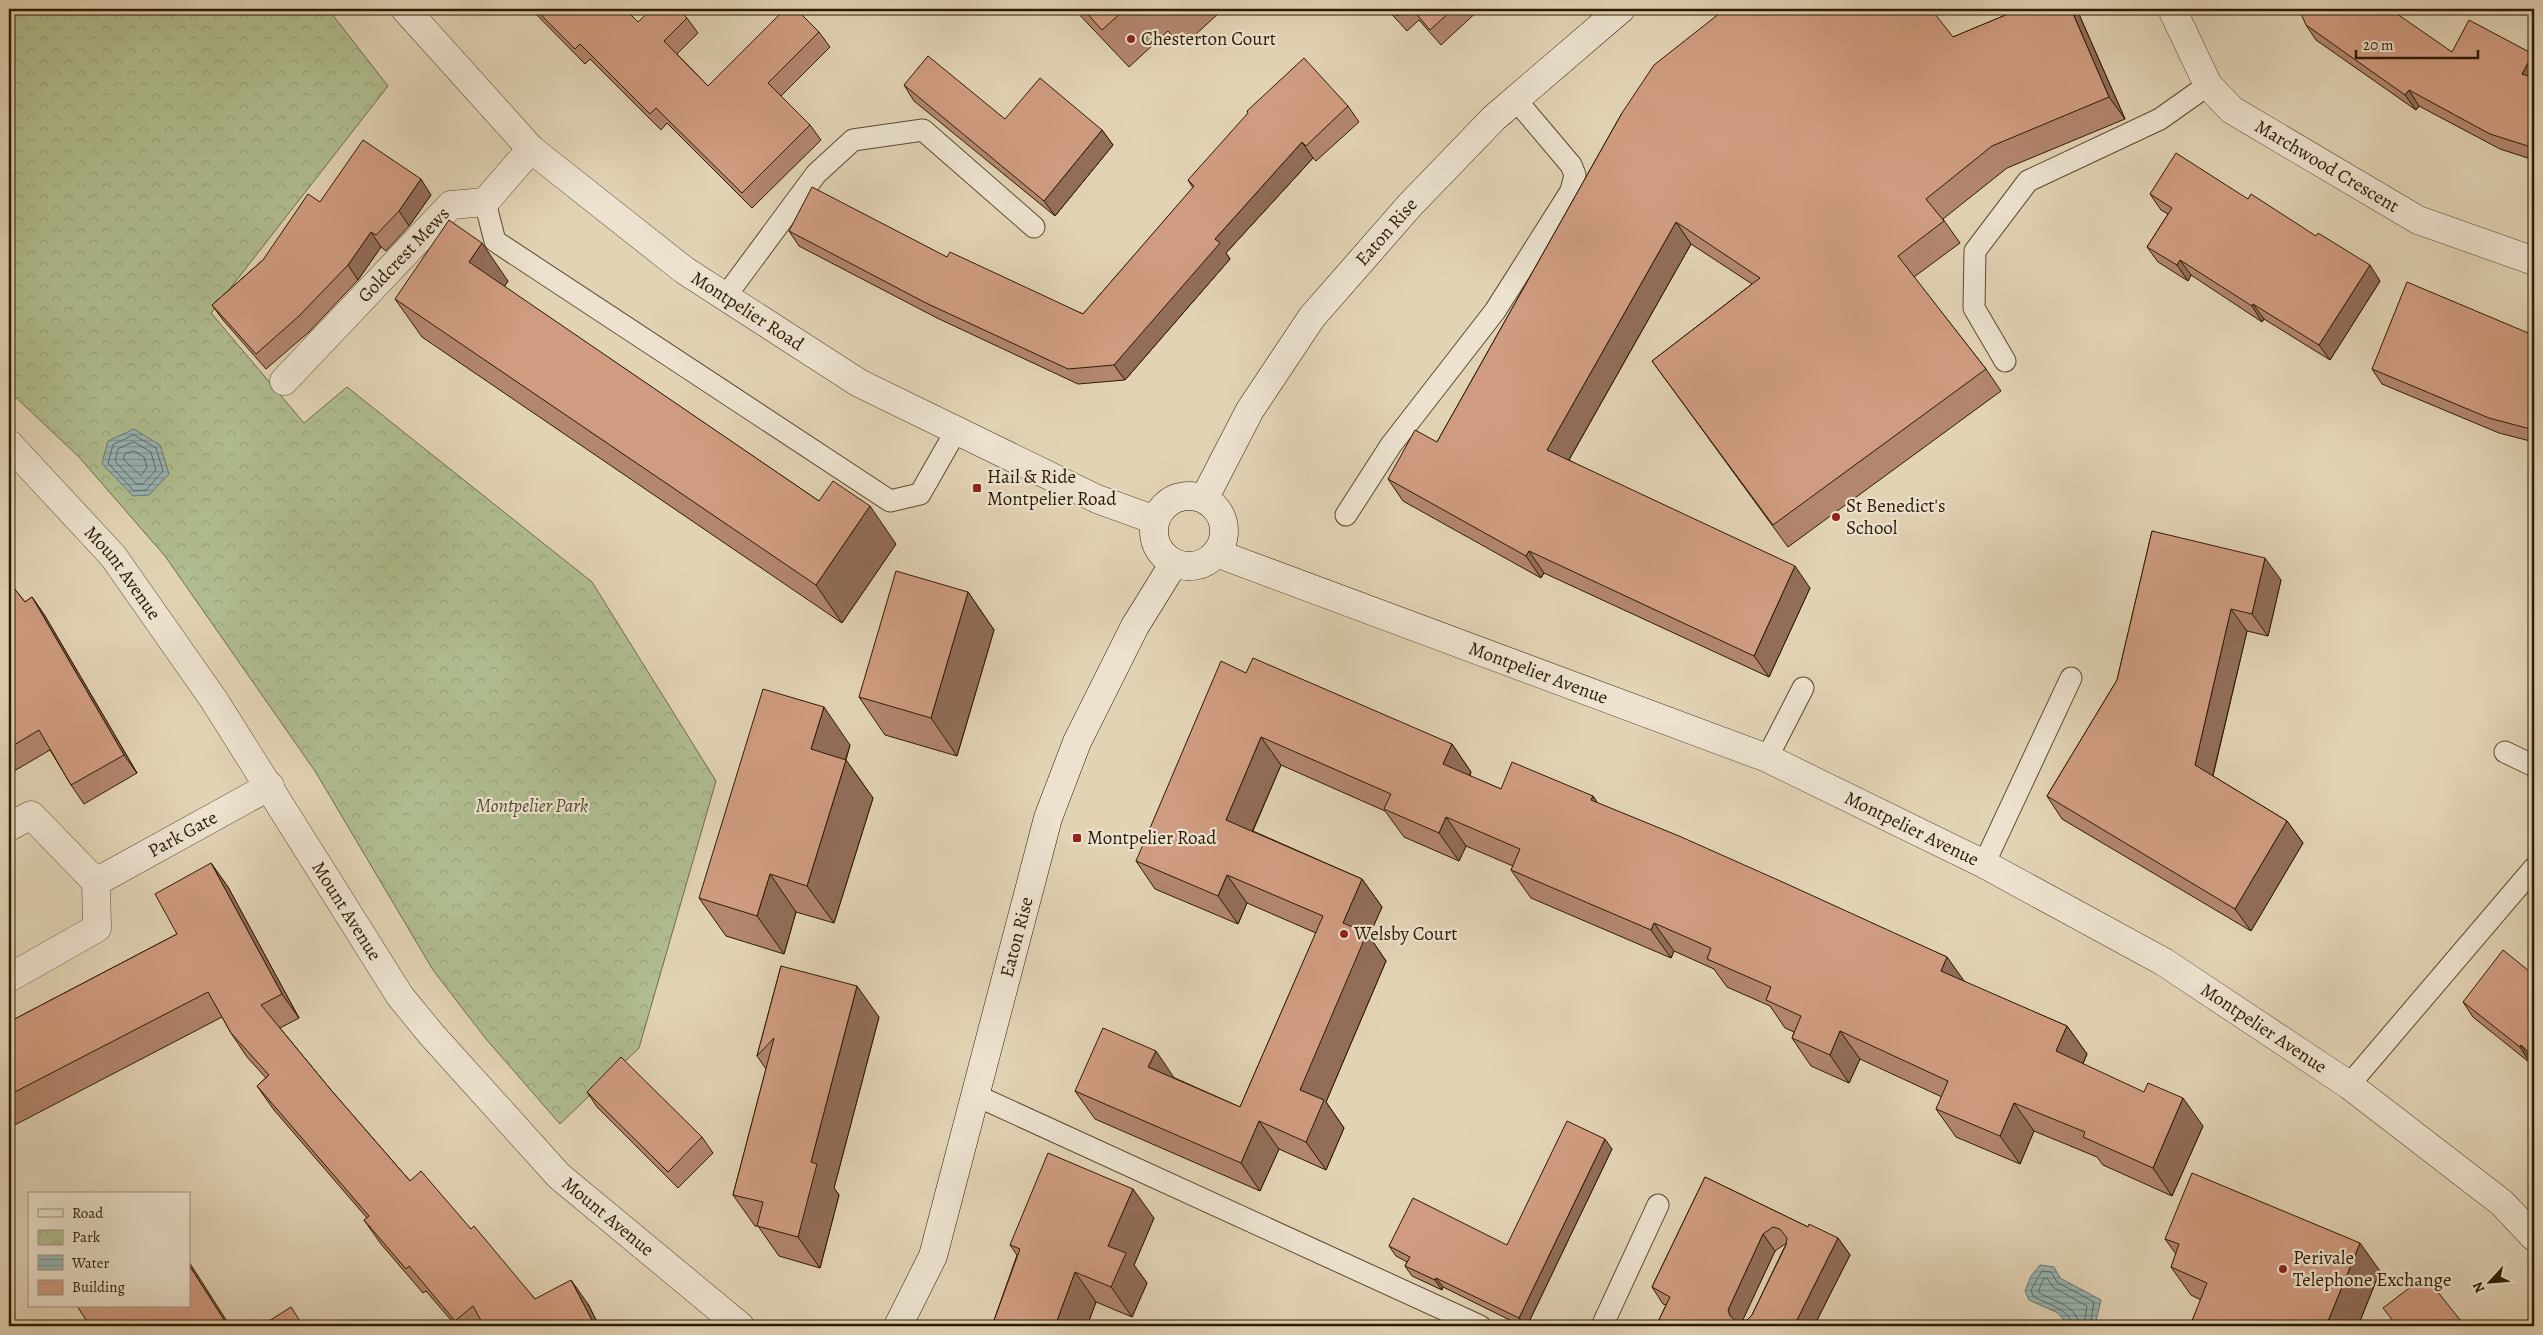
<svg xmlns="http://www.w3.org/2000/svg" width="2543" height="1335" font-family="Alegreya,serif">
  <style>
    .park { fill: url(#park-crowns); stroke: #6e6c49 }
    .water { fill: url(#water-rules); stroke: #6d786e }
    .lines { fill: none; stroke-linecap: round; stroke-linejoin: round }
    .shore { stroke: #62685c; stroke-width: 1 }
    .lane-casing { stroke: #5a492f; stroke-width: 23 }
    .street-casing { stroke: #5a492f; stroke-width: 29 }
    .secondary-casing { stroke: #2d1b02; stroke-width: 29 }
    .lane { stroke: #ece2cf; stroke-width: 21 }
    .street { stroke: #ece2cf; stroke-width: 28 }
    .secondary { stroke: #ece2cf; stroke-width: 28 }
    .wall { fill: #b3866f; stroke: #2d1b02; fill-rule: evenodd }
    .shaded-wall { fill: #926d5a; stroke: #2d1b02 }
    .building { fill: #d09c81; stroke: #2d1b02; fill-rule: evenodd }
    .poi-dot { fill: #8f2418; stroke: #ece2cf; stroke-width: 2 }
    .labels { text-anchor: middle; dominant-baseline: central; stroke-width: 4.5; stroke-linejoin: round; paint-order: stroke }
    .poi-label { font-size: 19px; fill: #2d1b02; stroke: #ece2cf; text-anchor: start }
    .street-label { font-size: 19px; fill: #2d1b02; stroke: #ece2cf }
    .park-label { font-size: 19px; font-style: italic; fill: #544c2d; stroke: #ece2cf }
  </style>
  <defs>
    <pattern id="park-crowns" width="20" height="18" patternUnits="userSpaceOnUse" patternTransform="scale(1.25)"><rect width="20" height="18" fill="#b0bd90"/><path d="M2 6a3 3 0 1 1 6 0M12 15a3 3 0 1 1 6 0" fill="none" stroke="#98a27b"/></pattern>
    <pattern id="water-rules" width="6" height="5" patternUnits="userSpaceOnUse" patternTransform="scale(1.25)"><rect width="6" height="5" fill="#97b6b6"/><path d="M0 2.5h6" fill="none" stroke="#7c9392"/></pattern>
  </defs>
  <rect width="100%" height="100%" fill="#e2d3b5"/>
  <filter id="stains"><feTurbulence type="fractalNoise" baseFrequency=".004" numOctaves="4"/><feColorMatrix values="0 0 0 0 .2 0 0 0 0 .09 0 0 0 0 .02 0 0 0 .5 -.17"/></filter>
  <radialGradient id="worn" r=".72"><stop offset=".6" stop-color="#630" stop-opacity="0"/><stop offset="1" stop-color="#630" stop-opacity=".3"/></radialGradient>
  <path class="park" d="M9,9h319l60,77 -177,227 93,110 43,-36 245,195 124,199 -77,267 -79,76 -74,-85 -53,-69 -118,-199 -150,-215 -86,-99 -70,-66z"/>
  <g class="water">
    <path d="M134,429l26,16 9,29 -20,21 -16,1 -31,-32 6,-23z"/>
    <path d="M2040,1265l14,2 6,11 41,22 -6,26h-26l-11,-13 -29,-13 -4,-9 6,-15z"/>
  </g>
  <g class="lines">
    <g class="shore">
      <path d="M134,435l22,13 7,23 -17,19 -12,1 -26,-28 5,-18z"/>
      <path d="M134,442l17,10 5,18 -13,14h-7l-21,-23 3,-12z"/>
      <path d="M134,451l10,6 3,10 -6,9 -18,-17 2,-5z"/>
      <path d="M2073,1326c-3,-18 -28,-22 -40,-30l-2,-6 11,-19 9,1 6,10 37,20 -4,24"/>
      <path d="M2079,1326c-1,-21 -27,-25 -41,-34l6,-14h3l6,9 34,19 -3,20"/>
    </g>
    <g class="lane-casing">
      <g id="lane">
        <path d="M485,202l10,39 395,260 30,-7 37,-65"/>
        <path d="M725,297l91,-123 37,-34 70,-10 111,97"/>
        <path d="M2005,361l-31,-53 1,-57 53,-70 132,-62 48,-34"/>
        <path d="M1346,515l45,-70 104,-134 76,-120 4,-16 -4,-10 -55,-65"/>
        <path d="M2505,752l29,14"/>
        <path d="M1767,758l36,-70"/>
        <path d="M1984,864l87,-186"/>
        <path d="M2349,1085l185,-217"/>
        <path d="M975,1095l505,231"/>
        <path d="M1602,1326l56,-121"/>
      </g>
    </g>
    <g class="street-casing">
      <g id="street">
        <path id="s1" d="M405,9l126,140 153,121 175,113 238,116 58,21"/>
        <path id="s2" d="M2172,9l36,76 24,25 186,110 116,41"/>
        <path id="s3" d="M284,381l167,-176 34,-3 46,-53"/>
        <path id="s4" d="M9,444l104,112 101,144 186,296 31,38 128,142 181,150"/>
        <path id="s5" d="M1216,553l551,205 217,106 180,98 185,123 153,118 32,34"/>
        <path d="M9,827l22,-12 65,67 1,46 -88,50"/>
        <path id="s6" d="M96,882l174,-96"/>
      </g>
    </g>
    <g class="secondary-casing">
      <g id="secondary">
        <circle cx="1189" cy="531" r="35"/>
        <path id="s7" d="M1204,499l46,-89 62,-93 98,-112 84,-87 127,-109"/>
        <path id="s8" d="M898,1326l35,-70 115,-438 29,-76 58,-116 39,-63"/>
      </g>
    </g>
    <use href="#lane" class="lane"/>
    <use href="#street" class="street"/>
    <use href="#secondary" class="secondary"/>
  </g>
  <g class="wall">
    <path d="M531,9h94l13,13 49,-4 11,15 -21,21 31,32 111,-54 11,15 -49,49 29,29 11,15 -69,68 -85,-85 -6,7 -71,-71 -5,5z"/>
    <path d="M1074,9h142l3,4 -37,34 -14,-16 -39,36z"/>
    <path d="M1387,9h93l-39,36 -22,-25 -12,11z"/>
    <path d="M2020,9h56l2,3 47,107 -118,49 -64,51 17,24 -46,34 72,92 15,22 -213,156 -136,-186 100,-77 -61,-40 -122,216 241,128 -41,89 -225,-104 -3,5 -138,-77 -15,-22 49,-37 185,-329 331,-76z"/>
    <path d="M2306,25l146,27 81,2 1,2v104l-34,-11 -81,-43 -3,4 -100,-70z"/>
    <path d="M904,85l101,34 97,11 11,15 -58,71 -141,-115z"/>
    <path d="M1348,106l11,16 -43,39 -3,-3 -87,95 4,6 -105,121 -47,4 -141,-66 -138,-72 -10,-15 158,26 136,57 110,-126 -5,-8z"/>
    <path d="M2150,194l98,5 132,82 -50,79 -66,-41 -2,3 -71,-47 -3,6 -30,-19 -11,-15 21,-33 -7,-4z"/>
    <path d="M431,195l-22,31 -23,25 -5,-4 -23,33 -49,52 -43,37 -43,-49 -11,-15 51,-45 57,-58z"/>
    <path d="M508,281l-4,6 315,214 77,43 -54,79 -420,-286 -27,-38z"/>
    <path d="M2534,331v111l-35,-9 -117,-49 -10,-15 161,-34z"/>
    <path d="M2152,531l129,49 -13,56 -21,-5 -34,145 74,45 16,22 -52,88 -189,-112 -15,-23 70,-116z"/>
    <path d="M9,582l16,20 7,-5 13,19 92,157 -53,31 -13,-19 -21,-35 -41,24z"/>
    <path d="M968,592l26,38 -37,126 -72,-21 -26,-38z"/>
    <path d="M1246,673l206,71 19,28 -1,4 31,13 92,7 4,7 350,154 17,25 103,44 20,28 -4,10 120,62 -31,70 -69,-31 -6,-8 -63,-26 -14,33 -64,-27 -20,-28 6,-12 -82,-38 -11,24 -38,-17 -19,-28 2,-6 -9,-4 -15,-22 -43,-19 -13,-18 -40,-18 -3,7 -140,-60 -20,-28 2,-4 -47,-20 -7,15 -55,-24 -19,-26 -104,-46 -28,66 109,48 20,28 -13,29 17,25 -60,141 18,26 -18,42 -47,-21 -19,42 -165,-72 -20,-28 100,-13 65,29 76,-174 -69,-30 -9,21 -83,-35 -19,-28z"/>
    <path d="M850,745l-4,15 27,38 -39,125 -38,-11 -12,42 -58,-18 -27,-38z"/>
    <path d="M211,863l17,24 71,131 -19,10 51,62 79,91 61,48 64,70 53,5 11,22h-143l-30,-35 -3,2 -42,-49 -17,-24 3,-2 -93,-108 -17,-24 9,-8 -19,-21 -16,-24 -9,-16 -213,111v-106l168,-88z"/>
    <path d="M781,966l98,51 -45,171 5,7 -19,73 -41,-12 -21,-30h-3l-22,-31 33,-126 -9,-13z"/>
    <path d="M2534,975v88l-2,-2 -2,2 -57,-46 -10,-15z"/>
    <path d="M587,1092l115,45 11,16 -35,35 -81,-81z"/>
    <path d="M1612,1149l-85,177h-5l-79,-39 -1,3 -30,-14 -7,-10 2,-4 -11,-6 -7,-10 118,-1z"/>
    <path d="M1705,1177l103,50 30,11 12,17 -36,71h-158l10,-21 -3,-1 -11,-17zM1785,1244h1l-34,71 -5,5 -5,1 33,-70z"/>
    <path d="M1154,1218l-20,47 13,18 -15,34 -36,-15 -9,24h-95l25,-71 -7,-10z"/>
    <path d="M2165,1239l215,32 -22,55h-168l11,-26 -10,-5 -20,-28 5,-13z"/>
  </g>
  <g class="shaded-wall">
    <path d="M2071,9h5l2,3 47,107 -16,-22z"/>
    <path d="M2533,54l1,2v31l-12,-13z"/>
    <path d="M2409,90l10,16 -3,4 -11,-15z"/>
    <path d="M1102,130l11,15 -58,71 -11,-15z"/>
    <path d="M1302,142l11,16 -87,95 4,6 -105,121 -11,-15 101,-126z"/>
    <path d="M421,179l10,16 -22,31 -10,-15z"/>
    <path d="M1676,222l15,22 -129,228 -15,-22z"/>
    <path d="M371,232l10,15 -23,33 -10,-15z"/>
    <path d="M482,243l26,38 -13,19 -26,-38z"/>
    <path d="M2180,260l11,15 -3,6 -11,-16z"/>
    <path d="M2370,265l10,16 -50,79 -11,-15z"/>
    <path d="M2253,304l11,15 -2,3 -10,-16z"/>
    <path d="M870,506l26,38 -54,79 -26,-38z"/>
    <path d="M1529,551l15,22 -3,5 -15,-22z"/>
    <path d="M2265,558l16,22 -13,56 -16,-22z"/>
    <path d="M1795,566l15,22 -41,89 -15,-21z"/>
    <path d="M968,592l26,38 -37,126 -26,-38z"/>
    <path d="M32,597l13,19 92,157 -13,-18z"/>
    <path d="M2231,609l16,22 -37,156 -15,-22z"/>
    <path d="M824,707l26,38 -13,42 -26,-38z"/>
    <path d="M1261,737l20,28 -36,83 -19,-28z"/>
    <path d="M1452,744l19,28 -9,20 -19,-28z"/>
    <path d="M846,760l27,38 -39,125 -27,-37z"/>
    <path d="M1593,796l19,28 -21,-24z"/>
    <path d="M1446,817l20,29 -7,15 -20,-28z"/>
    <path d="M2287,821l16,22 -52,88 -16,-22z"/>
    <path d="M211,863l17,24 71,131 -17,-24z"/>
    <path d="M770,874l26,38 -12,42 -27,-38z"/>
    <path d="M1227,875l20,28 -9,21 -20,-28z"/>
    <path d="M1362,879l20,28 -13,29 17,25 -60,141 18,26 -18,42 -20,-28 -6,-52 43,-167z"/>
    <path d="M1654,923l20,28 -3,7 -20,-28z"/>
    <path d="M1947,957l20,28 -26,-14z"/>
    <path d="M857,986l22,31 -45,171 5,7 -19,73 -22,-31 13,-75z"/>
    <path d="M2067,1026l20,28 -11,25 -20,-28z"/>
    <path d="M1840,1031l20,28 -11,24 -19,-28z"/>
    <path d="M2521,1045l11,16 -2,2 -10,-16z"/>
    <path d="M1156,1051l19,28 -27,-12z"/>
    <path d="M2183,1098l20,28 -31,70 -19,-28z"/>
    <path d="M2014,1103l20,28 -14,33 -20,-28z"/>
    <path d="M1259,1121l20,28 -19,42 -19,-28z"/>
    <path d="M1605,1139l7,10 -85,177h-2l-6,-8z"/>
    <path d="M1133,1189l21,29 -20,47 13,18 -15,34 -21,-30 -3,-41z"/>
    <path d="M1763,1234l12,17 -35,75 -10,-10 -2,-6z"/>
    <path d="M1838,1238l12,17 -36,71h-20z"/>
    <path d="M2360,1243l20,28 -22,55h-32z"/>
    <path d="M189,1262l11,17 30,47h-2l-39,-61z"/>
    <path d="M1075,1272l21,30 -9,24h-32z"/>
    <path d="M1436,1278l7,9 -1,3 -7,-10z"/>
    <path d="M571,1280l17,24 11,22h-4z"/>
  </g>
  <g class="building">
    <path d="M535,9h90l13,13 14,-13h26l9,9 -23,23 44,45 77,-77h11l23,23 -51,51 42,42 -68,68 -86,-85 -6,6 -70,-70 -5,5z"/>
    <path d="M1083,9h42l-23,21z"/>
    <path d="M1391,9h13l-7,7z"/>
    <path d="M1412,9h41l-23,21z"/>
    <path d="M1725,9h206l22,28 67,-28h51l38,88 -117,49 -66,53 18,22 -46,35 88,113 -213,156 -121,-164 108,-83 -84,-56 -129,228 248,116 -41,90 -225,-105 -3,5 -138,-77 27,-49 22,12 185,-329 32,-48z"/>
    <path d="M2299,9h91l62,43 17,-32 64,34 -11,20 12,4v70l-44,-14 -81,-44 -4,5 -99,-70z"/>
    <path d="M928,56l77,63 35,-41 62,52 -58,71 -140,-116z"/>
    <path d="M1304,58l44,48 -42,40 -4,-4 -87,97 5,4 -106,122 -46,4 -142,-66 -137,-72 23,-44 135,70 3,-5 133,62 111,-128 -6,-6 60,-67 -1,-2z"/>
    <path d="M363,140l58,39 -22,32 -23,24 -5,-3 -23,33 -49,51 -43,38 -44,-49 51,-45 45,-66 12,8z"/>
    <path d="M2176,153l72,46 3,-5 65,42 2,-3 52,32 -51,80 -66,-41 -1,2 -72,-46 -3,5 -30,-18 25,-39 -22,-14z"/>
    <path d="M449,220l33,23 -13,19 350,239 14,-20 37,25 -54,79 -421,-286z"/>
    <path d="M2407,282l126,53 1,-4v99l-45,-12 -117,-49z"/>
    <path d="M2152,531l113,27 -13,56 -21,-5 -36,156 92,56 -52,88 -188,-113 70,-116z"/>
    <path d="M896,571l72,21 -37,126 -72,-21z"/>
    <path d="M9,582l16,20 7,-5 92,158 -53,30 -32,-55 -30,18z"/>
    <path d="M1253,658l199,86 -9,20 58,25 11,-27 81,34 -2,4 88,36 108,48 160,73 -6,14 126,55 -11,25 88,41 4,-9 35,15 -30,70 -70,-31 2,-5 -71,-29 -14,33 -64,-27 12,-28 -108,-50 -10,24 -38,-17 9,-22 -35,-16 5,-13 -64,-28 4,-11 -57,-25 -3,7 -140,-60 9,-21 -74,-32 -7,16 -55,-24 7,-15 -130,-57 -35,83 136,59 -19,44 24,10 -67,157 24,10 -18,42 -47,-21 -18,42 -166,-72 28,-63 53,23 -8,16 92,40 83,-191 -96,-41 -9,21 -82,-35 85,-200 25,12z"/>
    <path d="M763,689l61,18 -13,42 35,11 -39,126 -37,-12 -13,42 -58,-18z"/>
    <path d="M211,863l71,131 -21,11 70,85 79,91 11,-10 50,58 3,-3 61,73 36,-19 24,46h-111l-11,-20 -18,15 -46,-55 -3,3 -42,-49 5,-4 -112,-130 12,-11 -38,-42 -23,-41 -199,103v-73l168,-88 -22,-40z"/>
    <path d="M2503,950l31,25v82l-13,-12 -1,2 -57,-45z"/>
    <path d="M781,966l76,20 -46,176 6,2 -19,73 -41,-11 6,-24 -30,-7 41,-157 -17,18z"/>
    <path d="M621,1057l81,80 -34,35 -81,-80z"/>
    <path d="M1567,1121l38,18 -86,179 -83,-40 -1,2 -30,-14 5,-9 -21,-11 24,-48 94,47z"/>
    <path d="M1048,1153l85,36 -25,57 18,7 -15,34 -36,-15 -20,54h-63l28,-77 -10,-4z"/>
    <path d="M2192,1173l168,70 -34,83h-136l17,-43 -36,-16 8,-23 -14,-5z"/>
    <path d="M1705,1177l103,50 1,-3 29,14 -44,88h-138l14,-29 -18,-10zM1773,1227l7,2 7,9 -1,7 -34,70 -5,5 -11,1 -6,-5 -2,-6 35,-76z"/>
    <path d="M189,1265l39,61h-138l-13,-20h112z"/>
    <path d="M2425,1276l40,50h-68l-14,-18z"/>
    <path d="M291,1307l12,19h-42z"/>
    <path d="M614,1322l2,4h-11z"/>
  </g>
  <g class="poi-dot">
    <circle cx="1131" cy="39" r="5"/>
    <rect x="972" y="483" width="10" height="10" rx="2.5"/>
    <circle cx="1836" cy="517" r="5"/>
    <rect x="1072" y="833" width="10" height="10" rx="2.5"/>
    <circle cx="1344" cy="934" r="5"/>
    <circle cx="2283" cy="1269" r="5"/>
  </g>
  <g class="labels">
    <g class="poi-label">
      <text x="1141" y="39">Chesterton Court</text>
      <text x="987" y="477">Hail &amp; Ride<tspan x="987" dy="22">Montpelier Road</tspan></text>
      <text x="1846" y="506">St Benedict's<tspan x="1846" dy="22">School</tspan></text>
      <text x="1087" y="838">Montpelier Road</text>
      <text x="1354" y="934">Welsby Court</text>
      <text x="2293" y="1258">Perivale<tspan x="2293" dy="22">Telephone Exchange</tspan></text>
    </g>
    <g class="street-label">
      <text stroke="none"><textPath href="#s2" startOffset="229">Marchwood Crescent</textPath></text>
      <text stroke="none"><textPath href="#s7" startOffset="325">Eaton Rise</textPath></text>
      <text stroke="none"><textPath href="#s3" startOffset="174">Goldcrest Mews</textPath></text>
      <text stroke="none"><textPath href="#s1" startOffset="459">Montpelier Road</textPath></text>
      <text stroke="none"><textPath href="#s4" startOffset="172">Mount Avenue</textPath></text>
      <text stroke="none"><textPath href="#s5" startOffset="344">Montpelier Avenue</textPath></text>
      <text stroke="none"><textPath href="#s5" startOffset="749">Montpelier Avenue</textPath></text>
      <text stroke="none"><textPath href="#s6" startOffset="99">Park Gate</textPath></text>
      <text stroke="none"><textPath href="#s4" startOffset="578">Mount Avenue</textPath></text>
      <text stroke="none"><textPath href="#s8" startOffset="408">Eaton Rise</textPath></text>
      <text stroke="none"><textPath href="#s5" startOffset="1154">Montpelier Avenue</textPath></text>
      <text stroke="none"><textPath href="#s4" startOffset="982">Mount Avenue</textPath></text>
    </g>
    <g class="park-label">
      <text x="532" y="806">Montpelier Park</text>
    </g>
  </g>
  <rect width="2543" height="1335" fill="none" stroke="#e2d3b5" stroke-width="30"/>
  <rect x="10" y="10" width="2523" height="1315" fill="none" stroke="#2d1b02" stroke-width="2.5"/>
  <rect x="15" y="15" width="2513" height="1305" fill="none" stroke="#2d1b02"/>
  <rect x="28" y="1192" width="162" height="115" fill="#ece2cf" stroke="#a0927d"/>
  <rect x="38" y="1209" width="25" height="8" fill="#ece2cf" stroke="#a0927d"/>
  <text x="72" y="1218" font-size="15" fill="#2d1b02">Road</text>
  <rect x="38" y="1230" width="25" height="15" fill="url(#park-crowns)" stroke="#a0927d"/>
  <text x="72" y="1242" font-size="15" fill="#2d1b02">Park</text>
  <rect x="38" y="1255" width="25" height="15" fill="url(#water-rules)" stroke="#a0927d"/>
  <text x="72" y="1268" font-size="15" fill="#2d1b02">Water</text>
  <rect x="38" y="1280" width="25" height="15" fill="#d09c81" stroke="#a0927d"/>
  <text x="72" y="1292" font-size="15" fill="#2d1b02">Building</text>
  <g transform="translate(2490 1282) rotate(244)" stroke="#ece2cf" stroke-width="4" paint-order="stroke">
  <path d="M0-4L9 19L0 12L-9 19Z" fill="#2d1b02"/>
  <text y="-8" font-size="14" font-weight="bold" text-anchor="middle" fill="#2d1b02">N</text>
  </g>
  <path d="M2356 50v8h122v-8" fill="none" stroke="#2d1b02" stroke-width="2.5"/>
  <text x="2363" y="50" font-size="15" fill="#2d1b02" stroke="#ece2cf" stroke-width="4" paint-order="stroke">20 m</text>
  <rect width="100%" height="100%" filter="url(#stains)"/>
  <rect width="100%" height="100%" fill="url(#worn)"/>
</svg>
